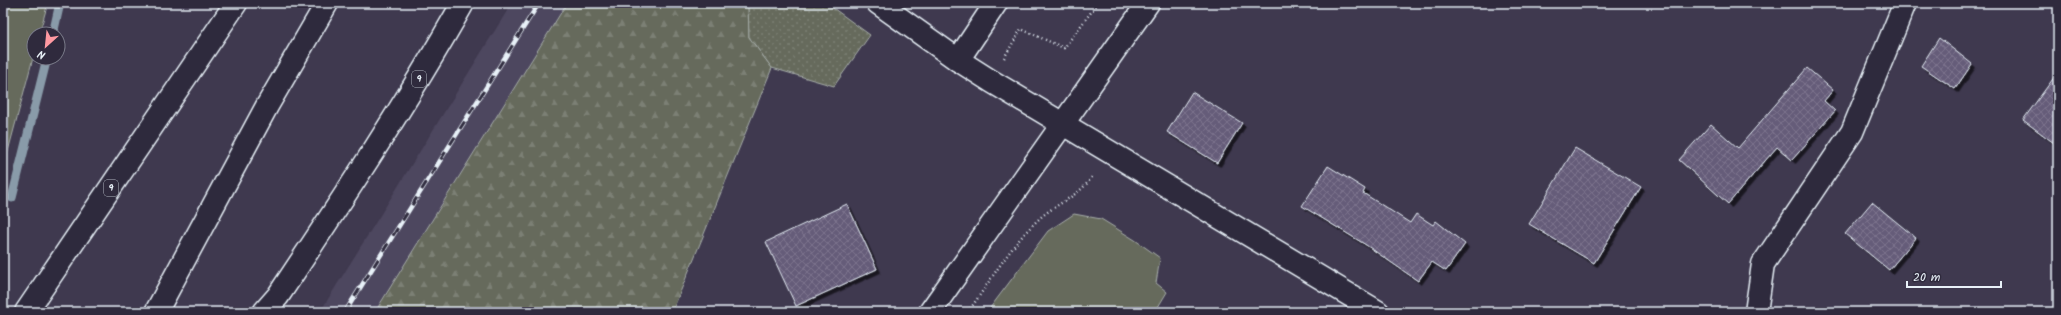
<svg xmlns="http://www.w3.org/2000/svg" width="2061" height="315" font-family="Kalam,sans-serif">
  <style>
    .built { fill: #4d465f }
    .green { fill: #666a5c; stroke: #a7aeaa }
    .forest { fill: url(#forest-firs); stroke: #a7aeaa }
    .park { fill: url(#park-dots); stroke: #a7aeaa }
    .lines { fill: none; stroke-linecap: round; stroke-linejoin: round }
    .stream { stroke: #899ba9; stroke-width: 9 }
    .building { fill: url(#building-cross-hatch); stroke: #e8f1f8; filter: url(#shadow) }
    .minor-casing { stroke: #e8f1f8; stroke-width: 25 }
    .tertiary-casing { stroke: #e8f1f8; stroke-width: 25 }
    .primary-casing { stroke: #e8f1f8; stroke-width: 25 }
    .path { stroke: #e8f1f8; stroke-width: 2.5; stroke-dasharray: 1 3; stroke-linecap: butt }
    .minor { stroke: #2f2a3d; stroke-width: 22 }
    .tertiary { stroke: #2f2a3d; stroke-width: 22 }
    .primary { stroke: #2f2a3d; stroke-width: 22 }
    .rail-casing { stroke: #e8f1f8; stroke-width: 4.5 }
    .rail { stroke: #2f2a3d; stroke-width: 3; stroke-dasharray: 9; stroke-linecap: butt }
    .labels { text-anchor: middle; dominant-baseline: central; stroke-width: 4; stroke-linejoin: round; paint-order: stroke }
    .shield { fill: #2f2a3d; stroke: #b0b5c0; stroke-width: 1 }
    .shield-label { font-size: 10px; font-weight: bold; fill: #e8f1f8 }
  </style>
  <defs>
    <pattern id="forest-firs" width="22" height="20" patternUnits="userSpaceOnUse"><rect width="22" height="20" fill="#666a5c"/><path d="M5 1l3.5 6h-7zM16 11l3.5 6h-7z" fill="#7c8074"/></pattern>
    <pattern id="park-dots" width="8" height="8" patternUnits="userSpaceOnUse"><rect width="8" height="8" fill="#666a5c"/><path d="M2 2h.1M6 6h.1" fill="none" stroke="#7c8074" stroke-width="1.8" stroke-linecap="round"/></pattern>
    <pattern id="building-cross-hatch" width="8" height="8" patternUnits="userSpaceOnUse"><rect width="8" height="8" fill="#655b79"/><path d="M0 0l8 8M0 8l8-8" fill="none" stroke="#7b738d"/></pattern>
    <filter id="shadow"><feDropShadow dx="3.5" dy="3.5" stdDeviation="0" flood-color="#0009"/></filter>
  </defs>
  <rect width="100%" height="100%" fill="#3f394f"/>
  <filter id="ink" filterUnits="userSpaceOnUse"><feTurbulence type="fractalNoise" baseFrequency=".025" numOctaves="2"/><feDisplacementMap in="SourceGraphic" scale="8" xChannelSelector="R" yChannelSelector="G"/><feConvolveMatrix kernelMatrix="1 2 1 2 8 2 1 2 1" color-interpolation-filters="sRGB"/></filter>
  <g filter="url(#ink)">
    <path class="built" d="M512,3h55l-192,309h-55z"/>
    <g class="green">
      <path d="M3,3h45l-9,31h-5v20l-31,116z"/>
      <path d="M1074,214l27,5 34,21 25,18 -4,25 11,9 -12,20h-168l61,-81z"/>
    </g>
    <path class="forest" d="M567,3h181l1,34 23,31 -100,244h-297z"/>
    <path class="park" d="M748,3h78l44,32 -36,51 -62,-18 -23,-31z"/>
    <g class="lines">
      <g class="stream">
        <path d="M53,34l7,-31"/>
        <path d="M12,198l35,-140"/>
      </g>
    </g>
    <g class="building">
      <path d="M1939,38l33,26 -17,25 -34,-23z"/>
      <path d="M1807,68l26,22 -9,11 11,10 -43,49 -15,-13 -49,57 -49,-44 32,-36 27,24z"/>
      <path d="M2058,72v74l-35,-26z"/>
      <path d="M1192,92l50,31 -25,40 -50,-31z"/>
      <path d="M1575,148l66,39 -47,76 -65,-39z"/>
      <path d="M1328,166l37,23 -2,4 47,30 6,-9 17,11 3,-4 29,23 -19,27 -14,-9 -14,19 -52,-36 -64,-39z"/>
      <path d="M1872,202l44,36 -27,32 -44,-36z"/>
      <path d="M847,204l30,65 -81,37 -30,-64z"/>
    </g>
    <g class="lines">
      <g class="minor-casing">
        <g id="minor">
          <path d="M878,3l80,57 33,21 387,231"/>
          <path d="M958,60l38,-57"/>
          <path d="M1756,312l7,-48 89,-132 53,-129"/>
        </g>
      </g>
      <g class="tertiary-casing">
        <path id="tertiary" d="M930,312l218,-309"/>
      </g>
      <g class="primary-casing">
        <g id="primary">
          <path d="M26,312l210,-309"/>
          <path d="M156,312l111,-206 60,-103"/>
          <path d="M264,312l14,-16c64,-96 128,-192 185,-293"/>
        </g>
      </g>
      <g class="path">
        <path d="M1004,58l17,-29 43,19 34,-45"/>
        <path d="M968,312c22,-30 43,-68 71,-93 17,-16 42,-23 54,-44"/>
      </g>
      <use href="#minor" class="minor"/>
      <use href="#tertiary" class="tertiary"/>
      <use href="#primary" class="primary"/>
      <g class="rail-casing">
        <path id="rail" d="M345,312l194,-309"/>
      </g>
      <use href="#rail" class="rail"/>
    </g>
  </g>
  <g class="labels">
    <g class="shield">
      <rect x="412" y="71" width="14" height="16" rx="3"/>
      <rect x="104" y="180" width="14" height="16" rx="3"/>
    </g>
    <g class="shield-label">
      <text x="419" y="79">9</text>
      <text x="111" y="188">9</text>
    </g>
  </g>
  <rect width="2061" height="315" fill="none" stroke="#2f2a3d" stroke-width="16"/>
  <rect x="8" y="8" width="2045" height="299" fill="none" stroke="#e8f1f8" stroke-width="1.5" filter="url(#ink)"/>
  <g transform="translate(46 46) rotate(207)"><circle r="19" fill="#2f2a3d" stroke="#797a88"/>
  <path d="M0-3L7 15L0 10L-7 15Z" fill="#ff9aa2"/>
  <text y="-6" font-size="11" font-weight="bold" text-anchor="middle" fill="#e8f1f8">N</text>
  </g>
  <path d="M1907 281v6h94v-6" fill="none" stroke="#e8f1f8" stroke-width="2"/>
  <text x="1913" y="281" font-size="12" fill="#e8f1f8" stroke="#2f2a3d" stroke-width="3" paint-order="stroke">20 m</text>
</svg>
